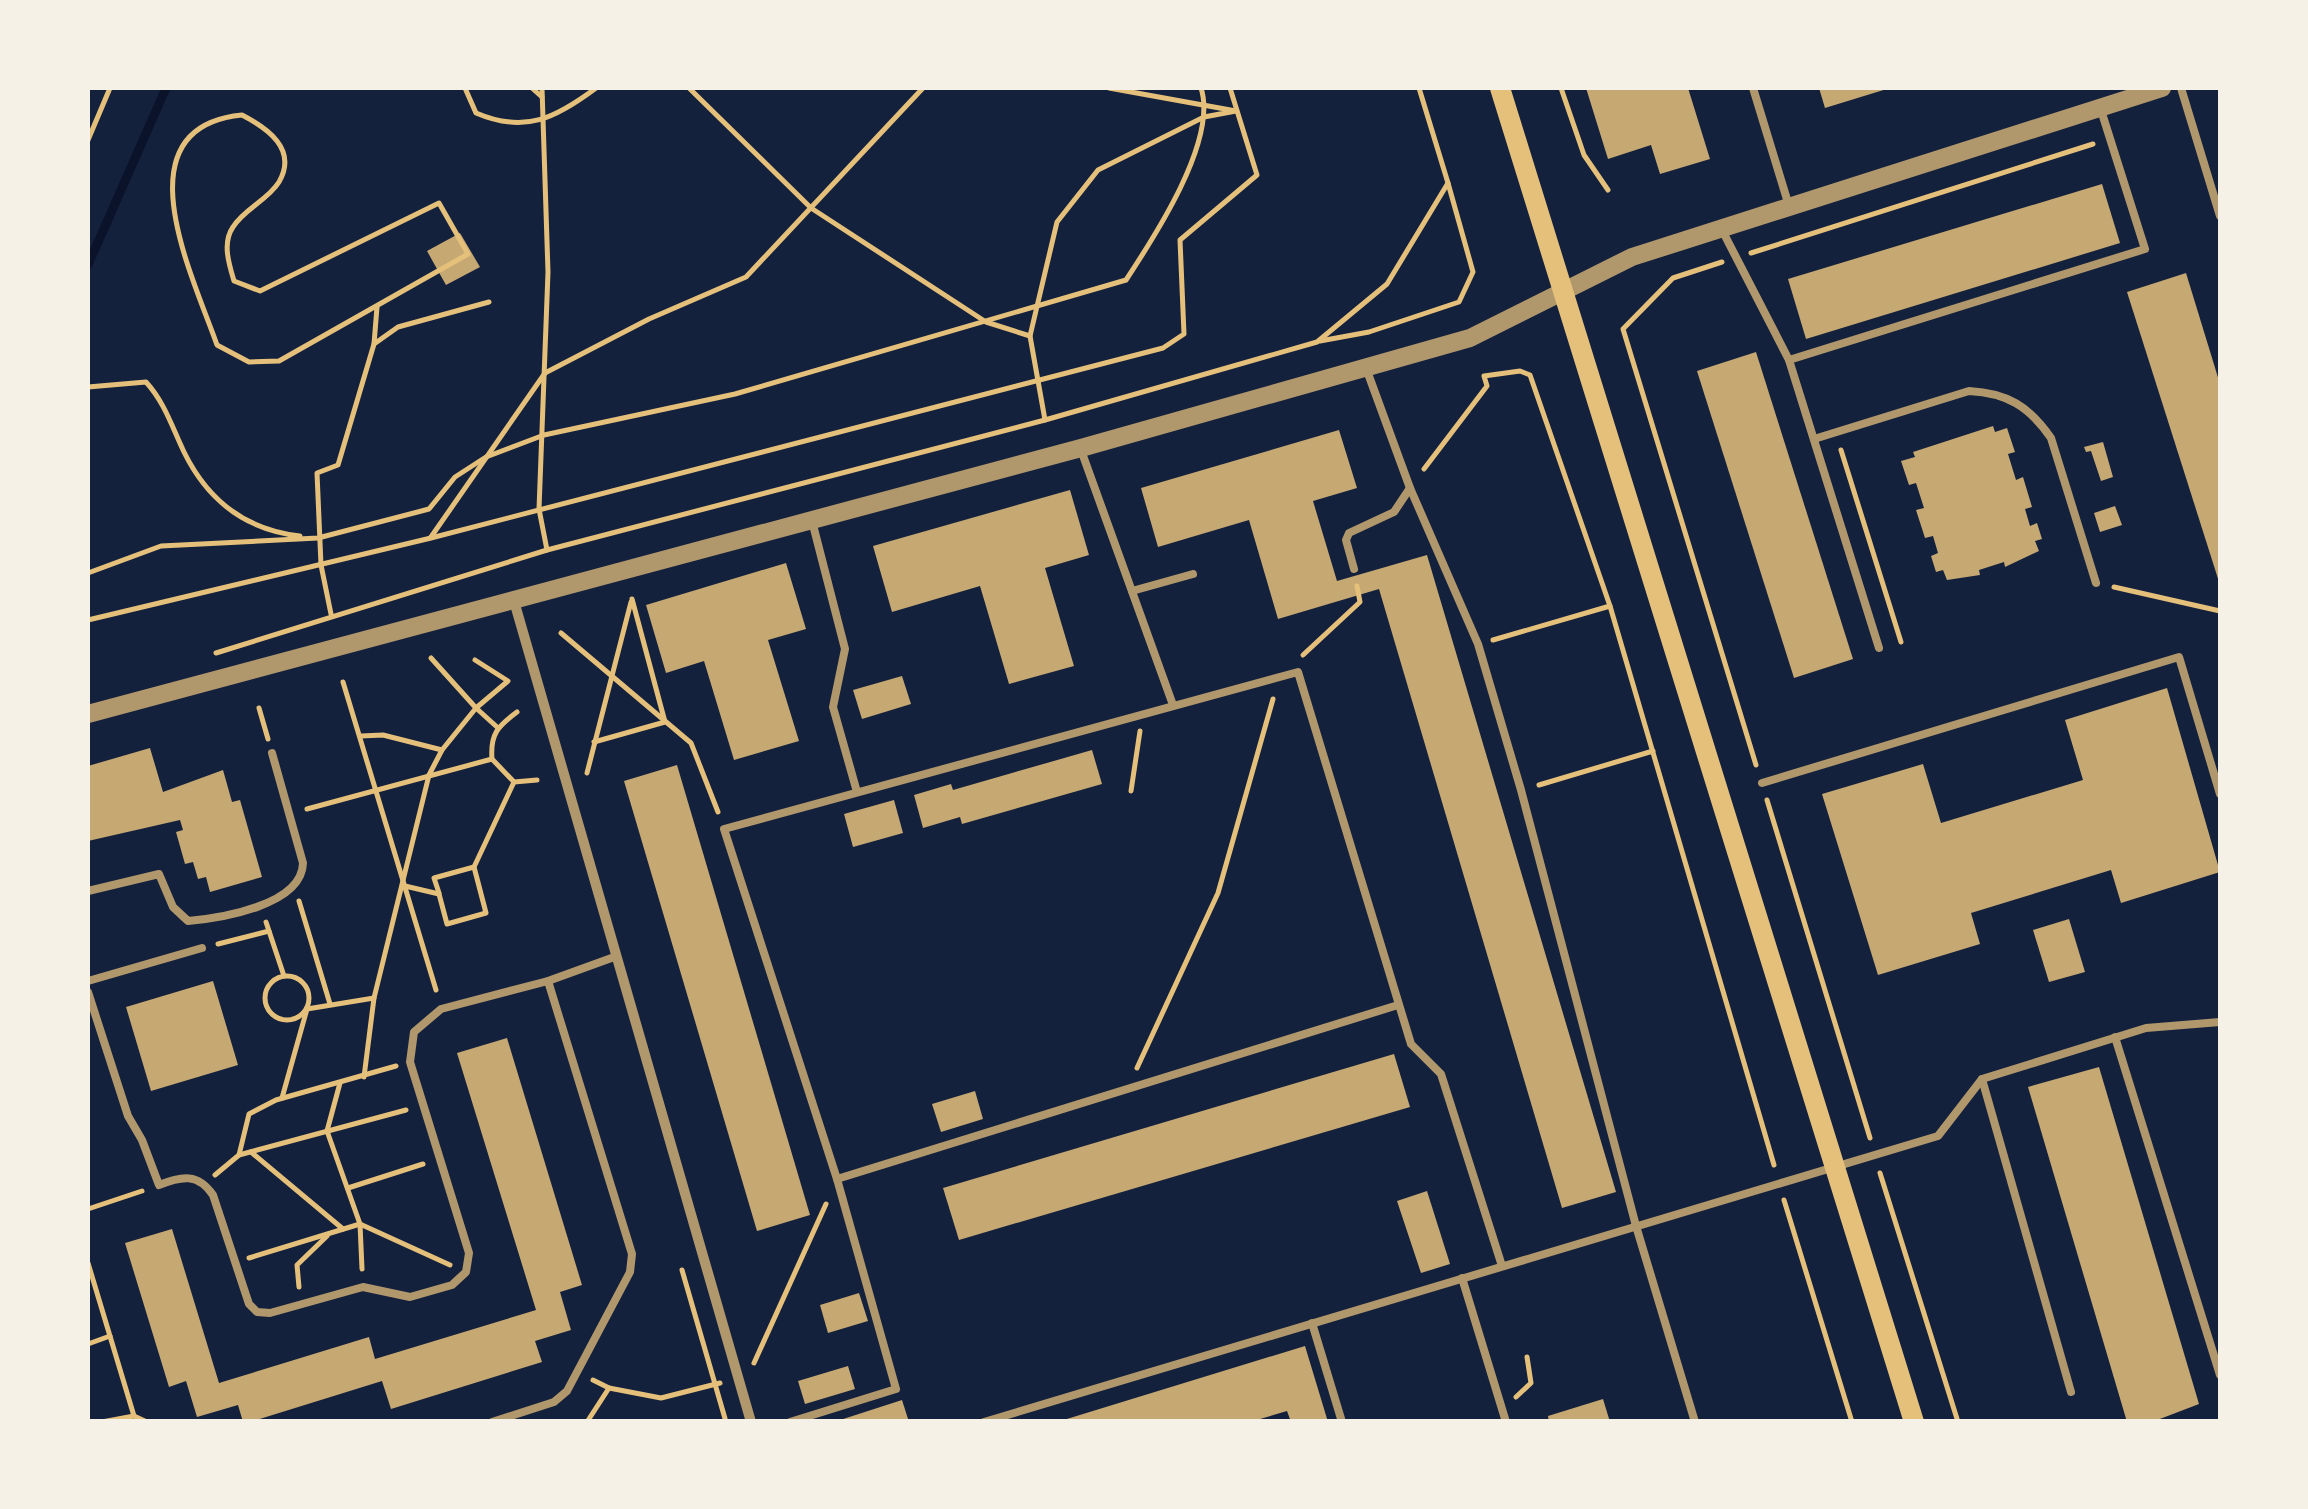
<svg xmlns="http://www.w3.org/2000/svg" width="2308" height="1509" font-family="Roboto,sans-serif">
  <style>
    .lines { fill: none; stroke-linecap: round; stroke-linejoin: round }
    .stream { stroke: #0b132b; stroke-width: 9 }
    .building { fill: #c6a872 }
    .path { stroke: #e5c07b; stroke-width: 5 }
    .service { stroke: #b1986c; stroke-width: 8 }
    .minor { stroke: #b1986c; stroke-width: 10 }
    .tertiary { stroke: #b1986c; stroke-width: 18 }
    .secondary { stroke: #e5c07b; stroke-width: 20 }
  </style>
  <rect width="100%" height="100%" fill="#14213d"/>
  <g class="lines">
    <path class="stream" d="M88,265l78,-177"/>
  </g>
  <g class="building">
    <path d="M1586,88h102l22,71 -50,15 -9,-29 -43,14z"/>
    <path d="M1819,88h71l-65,20z"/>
    <path d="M2102,184l18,59 -314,96 -18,-60z"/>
    <path d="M460,233l20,34 -34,18 -19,-34z"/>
    <path d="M2186,273l34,111v201l-93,-293z"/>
    <path d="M1756,352l97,307 -59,19 -97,-307z"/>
    <path d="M1993,426l2,6 12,-4 8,24 -7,2 8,26 7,-3 9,30 -7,2 5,17 7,-3 5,16 -7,2 4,10 -34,16 -1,-5 -25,8 1,5 -33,5 -4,-10 -7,2 -5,-16 7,-3 -5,-17 -8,2 -9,-28 8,-2 -8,-25 -7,2 -8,-24 14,-4 -2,-5z"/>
    <path d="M1339,430l18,58 -44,13 24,80 90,-26 189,637 -54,16 -183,-619 -101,30 -29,-99 -91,27 -17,-59z"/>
    <path d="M2103,442l10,35 -12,4 -10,-30 -5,1 -2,-5z"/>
    <path d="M1070,490l19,65 -44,13 29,98 -65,18 -29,-98 -88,26 -19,-66z"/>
    <path d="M2115,506l7,19 -22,7 -6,-19z"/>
    <path d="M786,563l20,66 -38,11 31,101 -65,19 -30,-99 -38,12 -20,-68z"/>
    <path d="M902,676l9,28 -49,15 -9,-29z"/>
    <path d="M2167,688l53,184 -99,31 -10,-33 -140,43 9,31 -102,31 -56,-181 101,-30 18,59 142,-43 -18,-60z"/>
    <path d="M150,748l13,44 60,-22 9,32 8,-2 22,77 -52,15 -4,-15 -8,2 -5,-17 -8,2 -9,-32 7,-2 -3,-10 -92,21v-75z"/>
    <path d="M1092,750l10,34 -140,40 -2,-7 -37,11 -9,-33 37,-11 2,6z"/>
    <path d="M677,765l133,450 -53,16 -133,-450z"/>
    <path d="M894,800l9,33 -50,14 -9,-33z"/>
    <path d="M2069,919l16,53 -36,10 -16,-52z"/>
    <path d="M213,981l25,84 -87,26 -25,-84z"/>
    <path d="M507,1038l75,247 -22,7 11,38 -36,11 7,21 -151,47 -9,-28 -132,41h-7l-5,-17 -41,12 -11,-36 -17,6 -44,-144 47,-14 47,154 150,-46 6,22 161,-49 -79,-257z"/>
    <path d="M1394,1054l16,53 -451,133 -16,-52z"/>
    <path d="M2099,1067l100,337 -47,18h-25l-99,-335z"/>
    <path d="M975,1091l8,28 -42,13 -9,-28z"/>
    <path d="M1427,1191l23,73 -29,9 -24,-72z"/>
    <path d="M859,1293l9,28 -40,12 -8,-28z"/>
    <path d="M1305,1346l23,76h-37l-4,-11 -37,11h-193z"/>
    <path d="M848,1366l7,23 -50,15 -7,-23z"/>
    <path d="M1603,1399l7,23h-61l-1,-6z"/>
    <path d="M902,1400l7,22h-72v-1z"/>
  </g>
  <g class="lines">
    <g class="path">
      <path d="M465,88l11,25c49,21 80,5 120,-25"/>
      <path d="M532,88l10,9"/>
      <path d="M542,88l6,184 -9,237 8,41"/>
      <path d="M689,88l122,120 175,114 44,14 15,84"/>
      <path d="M1561,88l23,67 24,35"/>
      <path d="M242,115c25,13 56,34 37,67 -11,18 -35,27 -46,45 -11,16 -4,37 1,54l26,10 179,-88 29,51 -189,107 -30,1 -32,-17c-24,-69 -99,-218 25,-230z"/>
      <path d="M88,140l22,-52"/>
      <path d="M1751,253l342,-109"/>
      <path d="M1722,262l-49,16 -50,51 133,436"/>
      <path d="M1030,336l27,-114 41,-52 106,-53 32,-6 -127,-23"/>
      <path d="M1320,341l49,-9 90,-30 14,-30 -25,-89"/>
      <path d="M374,344l3,-37"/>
      <path d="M88,387l58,-5c19,21 26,45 38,70 24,49 62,78 116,84"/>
      <path d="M1841,450l60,192"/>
      <path d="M1424,469l63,-83 -3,-10 36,-5 10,4 80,231 164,559"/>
      <path d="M431,537l114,-164 104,-54 97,-42 177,-189"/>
      <path d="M88,573l73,-27 157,-8 111,-29 26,-32 31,-20 58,-22 191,-41 391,-114c29,-44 92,-140 75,-192"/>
      <path d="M2114,587l106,24"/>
      <path d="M331,614l-10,-49 -4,-92 21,-8 36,-121 24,-17 91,-25"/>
      <path d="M88,620l343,-82 732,-190 21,-14 -4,-94 77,-65 -27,-87"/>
      <path d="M561,633l130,110 27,69"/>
      <path d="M1493,640l117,-34"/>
      <path d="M216,653l331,-103 498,-130 272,-78 70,-58 61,-101 -29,-95"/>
      <path d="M1303,655l57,-53 -3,-16"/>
      <path d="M475,660l33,21 -32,27 21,19"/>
      <path d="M343,682l93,308"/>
      <path d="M259,708l9,31"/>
      <path d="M517,712c-19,14 -27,22 -25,47l22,23 23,-2"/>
      <path d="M361,736l22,-1 59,15"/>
      <path d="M594,742l71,-20 -33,-123"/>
      <path d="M587,773l44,-171"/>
      <path d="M1539,785l114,-34"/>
      <path d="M1131,791l9,-60"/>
      <path d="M1767,800l103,338"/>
      <path d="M307,809l185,-50"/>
      <path d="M405,886l34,8 8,30 39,-11 -12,-46 40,-85"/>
      <path d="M439,893l-5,-15 40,-11"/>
      <path d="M299,901l31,103"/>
      <path d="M266,922l18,54"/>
      <path d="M218,944l51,-13"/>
      <circle cx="287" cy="998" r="22"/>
      <path d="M1137,1068l81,-175 55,-194"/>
      <path d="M364,1077l10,-79 55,-223 13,-25 34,-42 -45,-50"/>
      <path d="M340,1083l-13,48 33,93 2,45"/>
      <path d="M282,1098l25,-89 67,-11"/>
      <path d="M251,1152l92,77"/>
      <path d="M239,1155l10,-41 27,-14 120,-34"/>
      <path d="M1880,1173l78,249"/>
      <path d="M215,1175l24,-20 167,-45"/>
      <path d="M348,1188l75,-24"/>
      <path d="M1784,1200l68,222"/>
      <path d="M88,1209l54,-18"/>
      <path d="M249,1258l111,-34 90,41"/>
      <path d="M88,1263l46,153 13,6"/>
      <path d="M682,1270l44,152"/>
      <path d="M299,1287l-2,-22 30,-29"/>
      <path d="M88,1344l22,-8"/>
      <path d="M754,1363l72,-159"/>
      <path d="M609,1388l52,10 59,-15"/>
      <path d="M1516,1397l15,-14 -4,-26"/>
      <path d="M102,1422l32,-6"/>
      <path d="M587,1422l22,-34 -16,-8"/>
    </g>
    <g class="service">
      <path d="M1753,88l36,118"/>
      <path d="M2181,88l39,128"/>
      <path d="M1721,228l68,132"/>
      <path d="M1366,368l44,120 68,156 43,146 115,436 59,196"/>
      <path d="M1814,439l155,-48c38,2 60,15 82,47l45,145"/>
      <path d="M1081,450l92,255"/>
      <path d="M812,521l33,128 -12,58 24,85"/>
      <path d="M1354,569l-8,-29 3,-7 45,-21 16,-24"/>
      <path d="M1132,591l61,-17"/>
      <path d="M1879,648l-90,-288 356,-111 -45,-142"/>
      <path d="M1762,783l417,-126 41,137"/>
      <path d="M88,891l71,-17 14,33 15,14c34,-3 114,-16 115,-58l-31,-110"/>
      <path d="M88,981l114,-33"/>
      <path d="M88,992l40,124 14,24 17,45c23,-9 39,-12 54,10l36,109 8,8 13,1 93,-26 47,10 42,-12 14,-13 3,-19 -59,-191 4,-30 27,-23 107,-28 69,-25"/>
      <path d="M1398,1005l-561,174 -113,-350 574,-157 113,372 30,30 61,192"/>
      <path d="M2115,1037l105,338"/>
      <path d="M1982,1079l89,313"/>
      <path d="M1462,1278l44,144"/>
      <path d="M1312,1323l30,99"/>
      <path d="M492,1422l62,-20 13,-11 63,-119 2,-18 -84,-273"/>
      <path d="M790,1422l106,-33 -59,-210"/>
      <path d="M984,1422l954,-286 44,-57 164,-51 74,-6"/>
    </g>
    <path class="minor" d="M514,601l237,821"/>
    <path class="tertiary" d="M88,714l993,-266 389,-110 162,-81 530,-169"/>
    <path class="secondary" d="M1500,88l414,1334"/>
  </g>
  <rect width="2308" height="1509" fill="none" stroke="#f6f1e7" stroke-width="180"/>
</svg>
